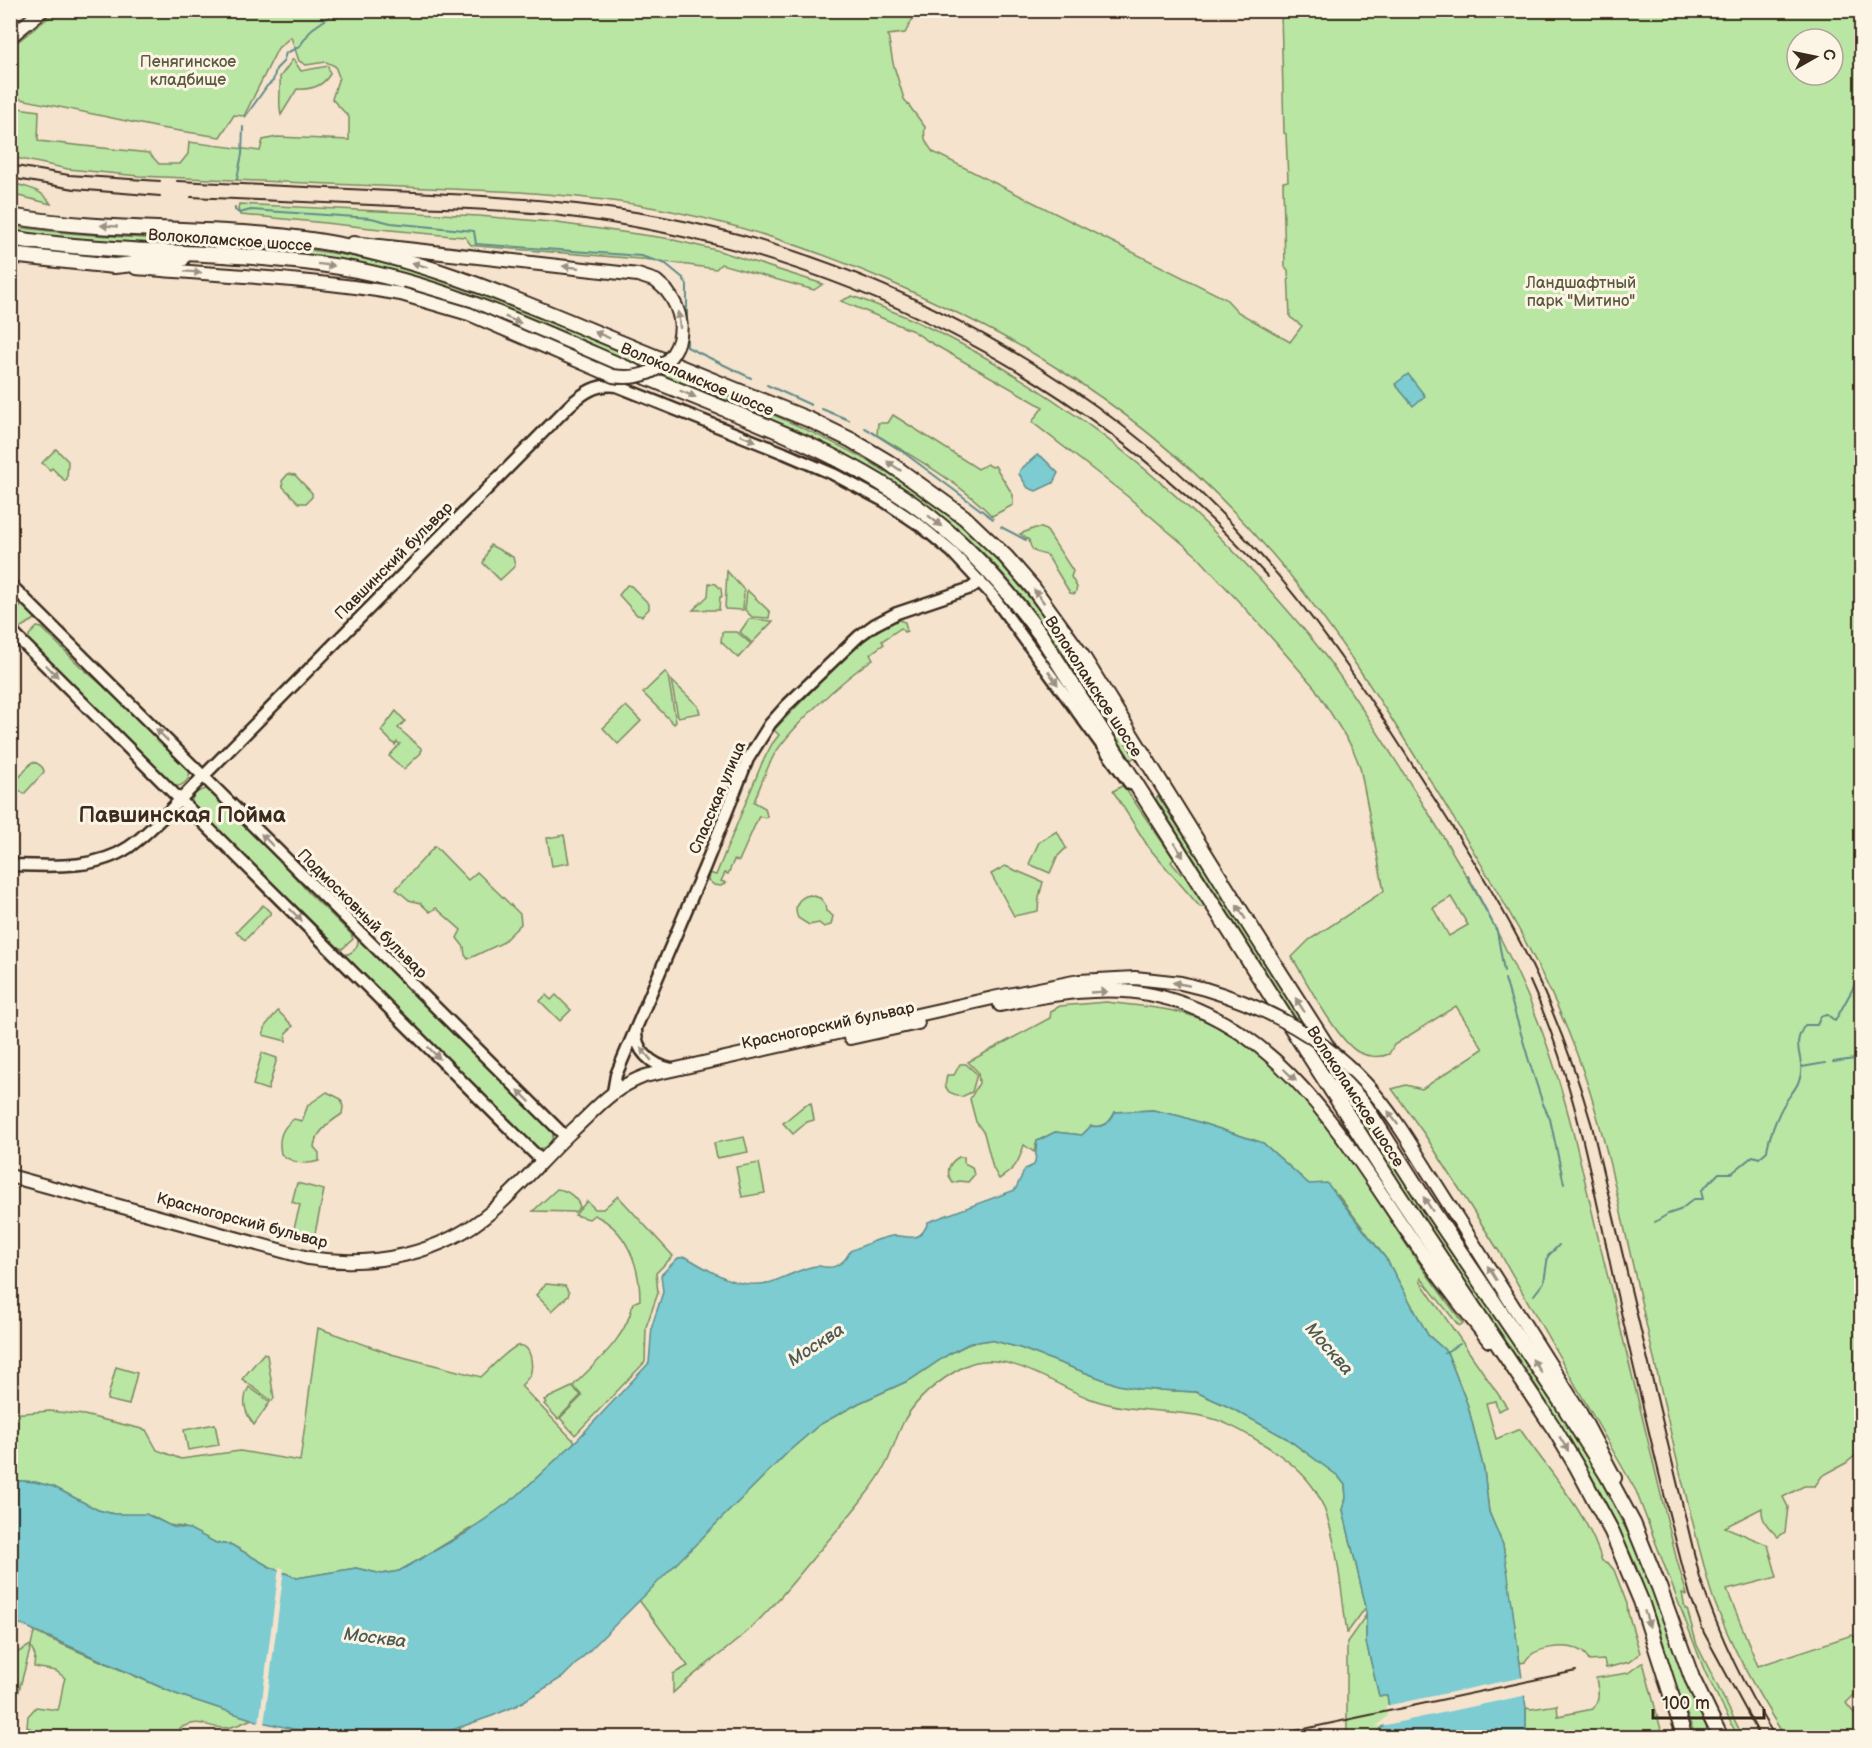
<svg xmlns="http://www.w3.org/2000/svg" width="1872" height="1748" font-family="'Balsamiq Sans',sans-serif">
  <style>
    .green { fill: #bae6a3; stroke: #7a8860; stroke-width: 1.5; fill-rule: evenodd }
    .water { fill: #7bccd1; stroke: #618b89; stroke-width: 1.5 }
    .pier { fill: #f5e3cd }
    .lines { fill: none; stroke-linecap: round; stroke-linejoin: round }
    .stream { stroke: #618b89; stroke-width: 2 }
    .tertiary-casing { stroke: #3b2a1e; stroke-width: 15 }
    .secondary-casing { stroke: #3b2a1e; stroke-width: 16 }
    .primary-casing { stroke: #3b2a1e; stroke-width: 18 }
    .tertiary { stroke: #fcf5e5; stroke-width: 10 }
    .secondary { stroke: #fcf5e5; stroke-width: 12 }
    .primary { stroke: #fcf5e5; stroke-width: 14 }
    .rail { stroke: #3b2a1e; stroke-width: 2 }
    .secondary-bridge-casing { stroke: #3b2a1e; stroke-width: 16; stroke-linecap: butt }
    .secondary-bridge { stroke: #fcf5e5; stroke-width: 12 }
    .oneway { fill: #9c9082 }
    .labels { text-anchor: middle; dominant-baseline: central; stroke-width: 6; stroke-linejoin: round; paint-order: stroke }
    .park-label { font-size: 16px; fill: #5b593f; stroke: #fcf5e5 }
    .street-label { font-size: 16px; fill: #3b2a1e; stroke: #fcf5e5 }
    .water-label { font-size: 18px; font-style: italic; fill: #4e5b54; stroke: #fcf5e5 }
    .district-label { font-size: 22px; font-weight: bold; fill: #3b2a1e; stroke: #fcf5e5 }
  </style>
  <rect width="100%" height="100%" fill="#f5e3cd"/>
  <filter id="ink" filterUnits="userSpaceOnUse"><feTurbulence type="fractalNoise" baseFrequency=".0167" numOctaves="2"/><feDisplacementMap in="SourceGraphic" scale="12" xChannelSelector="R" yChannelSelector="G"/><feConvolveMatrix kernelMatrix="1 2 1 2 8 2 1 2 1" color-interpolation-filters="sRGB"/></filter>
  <g filter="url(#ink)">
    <g class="green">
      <path d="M57,11h860l-12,22 -17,2 5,28 11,36 21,28c-2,11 1,16 8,25l293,147 12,13 52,30 12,-16 -12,-9 -2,-47 -3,-3 -2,-85 5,-1 -2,-47 -2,-1 -3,-122h580v1440l-15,12 -24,13 -7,10h-11l-21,11 5,10 -3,25 -7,5c-9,-9 -17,-16 -16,-29l-37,19 43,18 9,32 -50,13 31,76 94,-31 9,5v48l-15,15 15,19v15h-76c-27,-43 -52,-86 -70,-134 -7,-17 -10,-35 -15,-52 -8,-32 -16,-63 -24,-95 -16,-70 -32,-141 -48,-212 -12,-53 -23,-106 -40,-158 -34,-107 -95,-203 -153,-298 -50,-80 -100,-161 -161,-232 -63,-74 -139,-140 -222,-191 -52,-33 -108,-59 -164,-84 -79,-34 -163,-62 -249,-76 -39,-7 -79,-10 -118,-13l-382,-16 -71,-7 -57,-12v-50l28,4 -1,30 111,12 10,11h21l8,-10 1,-12 71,9 3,-11 14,-3 72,3v-23l-17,-18 7,-22 -4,-11 -9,-4 -20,3 -7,-4 -8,-24 -13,11 -34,68 -10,-1 -14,22 -60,-9 -149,-31v-50zM1797,39h36v36h-36z"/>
      <path d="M293,59l8,12 27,-5 2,8c-7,12 -19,16 -33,15l-16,26c-3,-13 0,-25 -1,-38z"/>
      <path d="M11,183c15,4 31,6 40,21 -10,-2 -33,-10 -40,-8z"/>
      <path d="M239,204l240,12 71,6 115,16 51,12 107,34 -9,6 -93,-26 -5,5 -64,-9 -175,-14 -6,-1 -6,-8c-75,-6 -150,-16 -225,-22l-2,-6z"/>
      <path d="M10,226c111,17 223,10 333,29 104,18 200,64 296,105 115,48 240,89 334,176 67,62 113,144 162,221l-4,3c-49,-76 -94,-159 -162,-221 -96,-86 -221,-128 -339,-178 -94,-39 -187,-84 -288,-101 -110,-19 -222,-13 -331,-29z"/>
      <path d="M852,296c20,7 40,15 59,23 132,61 250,153 348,259 23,26 46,51 67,79 33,44 62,92 92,139 49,78 96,158 128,246 23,64 37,132 53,199 26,105 52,211 77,316l11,38 -5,-2 3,16h2l10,36 46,92h-5l-1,-2 -32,-63 -69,-181 -136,-238 -75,-118 -33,-46 14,-4 16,4 61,-40 -27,-43 -62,39 -5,9c-9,4 -21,3 -31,-2 -22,-13 -52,-72 -66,-95l17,-17 75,-49 -24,-124 -8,-20 -37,-59 -52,-60 -66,-72 -70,-60 -95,-74 11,-15 -115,-66 -15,-10 -72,-30zM1451,897l17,28 -19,11 -16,-28z"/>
      <path d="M893,415l85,54 9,-5 5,3 3,-1 18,29v10l-21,11c-32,-33 -75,-57 -115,-81l1,-12h10z"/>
      <path d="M56,449l12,12 -1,18 -2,2 -13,-13 -2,2 -8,-7z"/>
      <path d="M288,474l7,1 17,18v4l-6,6h-7l-16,-16 -1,-6z"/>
      <path d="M1035,528h7l5,3 26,40 -2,6 6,10 -2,7 -5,-1 -23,-38c-11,-2 -16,-3 -18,-15l-9,-6z"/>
      <path d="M490,545l23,12 2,9 -15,14 -17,-17z"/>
      <path d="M727,571l17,19 -1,20 -18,-1z"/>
      <path d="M709,583l7,1 5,5 1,8h-2l-1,13h-26l15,-14z"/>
      <path d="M627,585l4,1 18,18v5l-7,7 -5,-1 -18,-20z"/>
      <path d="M747,590l23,22 -1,6 -17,-1 -7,-7z"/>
      <path d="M10,603l7,7 6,-6 14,14 -16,9 -2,6 -8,-8z"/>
      <path d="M749,619l24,2 -21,22 -12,-11z"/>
      <path d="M895,619l10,3 2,9 -3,1 -3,-4 -19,13 2,3 -14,10 3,5c-31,21 -79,65 -99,96 -8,15 -14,31 -20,47l11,6 2,8 -2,2 -6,-2 -20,45 -5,-1 -6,14 -3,-1 -4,8 5,2 -5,3 -7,-1 -6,-5 1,-7 7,2 46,-112 10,-19 7,-9 -5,-5 77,-80z"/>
      <path d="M37,627l5,1 39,39 35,30 73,71c3,12 -7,20 -18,18l-142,-144v-7z"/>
      <path d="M722,632h15l14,12 -13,14 -17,-16z"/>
      <path d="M665,672l3,4 8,46 -2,2 -31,-31z"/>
      <path d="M671,680l27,26 2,7 -22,4z"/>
      <path d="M626,706l15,15 -23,23 -15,-16z"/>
      <path d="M396,711l9,10 -7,7 23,20v5l-17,16 -15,-13 11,-12 -3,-2 -2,3 -14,-14z"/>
      <path d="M32,762c5,0 12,5 12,10l-20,22 -11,-9z"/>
      <path d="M1122,786l3,2 49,71 -3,3 10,12 3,-2 20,33 -1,2h-3l-51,-59 -36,-57z"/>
      <path d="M208,789l64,62 37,42 42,41 2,5 -11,10 -4,-2 -47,-46 -20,-16 -79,-79c-2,-11 6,-16 16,-17z"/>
      <path d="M1158,796l258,401 176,266 48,94 47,127 24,53h-15l-19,-47 -18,-62 -23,-62 -21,-46 -29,-54 -47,-76 -128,-190 -255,-401z"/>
      <path d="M1057,831l9,17 -9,9 -7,16 -21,-9 10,-22z"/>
      <path d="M564,835l5,28 -17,3 -5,-28z"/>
      <path d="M435,846l33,34 9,-8 43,42 1,10 -19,19 -34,16 -3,-4 -1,-8 -7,-9 4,-8 -25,-22 -6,4 -10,-9 -11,-3 -13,-11z"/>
      <path d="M1005,866l38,16 -4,15 -1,14 -24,5 -23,-42z"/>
      <path d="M810,895l10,3 5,6 1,7 7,5 -2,9 -7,2 -5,-4 -10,2 -11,-7c-5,-11 0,-21 12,-23z"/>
      <path d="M263,905l8,8 -26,27 -9,-8z"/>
      <path d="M358,937l195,193c1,11 -6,20 -17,18l-195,-193c11,0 18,-7 17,-18z"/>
      <path d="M546,995l5,5 5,-5 15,15 -11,11 -20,-20z"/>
      <path d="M1106,1002c31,4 65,5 95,17 93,39 148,138 201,219 19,29 40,57 61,85l-4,3 -38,-48 -1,3 87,126 -9,4 -3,-10 -9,2 10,36 24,-10c29,43 67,82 82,132l6,2 6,7 13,34 1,9 12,40 -11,9 -23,6 -2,-8 -15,1c-2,-4 -4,-8 -8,-10 -15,-8 -49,-4 -56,11l-5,1 -17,-118 -14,-33 -5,-42 -16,-64 -21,-54 -19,-17 -41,-75 -49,-65 -29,-11 -46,-41 -83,-27 -27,-6 -38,2c-6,12 -11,16 -24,14l-9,9 -27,-3 -18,9 -3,11 -10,-7c-6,19 -9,24 -25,34l-6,-11 -9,-35 -8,-11 -6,-23 9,-16 -1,-11 -10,-10 82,-44 1,-7 9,-5z"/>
      <path d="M278,1011l15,15 -7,7v8l-23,-6 3,-10z"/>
      <path d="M262,1053l15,5 -9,32 -15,-5z"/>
      <path d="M960,1064h6l11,10 -5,18 -11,5 -12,-5 -4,-6 2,-11h7z"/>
      <path d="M327,1092l14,7 2,8 -1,7c-11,7 -27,19 -28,33l5,6v8c-13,4 -27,2 -38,-7 -3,-15 0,-26 13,-35l8,2 6,-16z"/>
      <path d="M811,1103l3,17 -7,2 -14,12 -10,-11 22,-18z"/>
      <path d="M744,1137l4,15 -31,6 -3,-15z"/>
      <path d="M959,1157h5v6l8,4 2,8 -6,7 -9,-1 -6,2c-8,-10 -5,-20 6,-26z"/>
      <path d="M759,1163l6,30 -23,4 -6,-30z"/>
      <path d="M297,1183l27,7 -10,48 -21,-6 7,-27 -8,-3z"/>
      <path d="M557,1189c10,1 20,8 23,18l-5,5 -42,-1z"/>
      <path d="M618,1196l55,60 -17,17 2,20 -12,34 -1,35 -70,73 -15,-17 22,-22 -9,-10c24,-25 54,-48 60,-83l7,-3c0,-34 -13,-71 -46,-85l-5,4 -14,-4 12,-14 8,8h8z"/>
      <path d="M546,1284l19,2 4,7 -1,3 -16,15 -16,-16z"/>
      <path d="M318,1328l73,26 90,23c9,-8 26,-27 36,-31 14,-4 17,20 13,29 -2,4 -7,8 -9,11l54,56 -58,54 -29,22 -74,45 -15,8 -17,3 -26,-6 -59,10 -29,-12 -36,-21 -16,-2 -33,-16 -15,-2 -16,-9 -38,-2 -16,-4 -44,-23 -19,-5 -24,-2v-66l39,-3 34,4 62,15 11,20 24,9 59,-8 60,10z"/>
      <path d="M991,1340l29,8 98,37 22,4 56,3 33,15 57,31 52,38 7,9 1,13 -3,12 23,97 -19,26c-6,-41 -10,-109 -32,-143 -13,-20 -35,-36 -55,-48 -18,-11 -37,-22 -58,-26 -37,-7 -75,-4 -111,-17 -36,-13 -89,-54 -128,-32 -22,12 -45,30 -58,52 -7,13 -11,27 -17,41 -6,13 -15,26 -24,37 -16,21 -33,40 -50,60 -23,28 -46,56 -73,80 -22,19 -46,35 -68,56v-19l15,-8 -49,-66 150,-149 30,-26 40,-22 51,-23 39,-26 22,-11z"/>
      <path d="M264,1353l3,2 7,43 -2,3 -30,-22z"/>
      <path d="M116,1367l21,6 -8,32 -22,-5z"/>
      <path d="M249,1387l21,15 -16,23c-9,-12 -13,-24 -5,-38z"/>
      <path d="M572,1387l9,8 -23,24 -14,-15 2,-2 -2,-2z"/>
      <path d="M215,1424l4,21 -31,5 -4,-20z"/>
      <path d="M1366,1615v27l13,53 8,1 4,22 -19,19 -25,1v-96z"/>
      <path d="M34,1632l142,62 76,25c-10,4 -18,9 -28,9 -21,-1 -22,-10 -44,0v9h-90l-4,-6 -12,6h-32l-5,-6 -10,-4 1,-11 8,-9 22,3c4,-11 3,-21 7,-32l-9,-7 -22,-4 1,-11 -4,-10 -20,74v-64l20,-11z"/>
      <path d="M1643,1662l20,75h-137v-29l5,1 26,-4 1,11 35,-7c8,-10 5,-19 3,-31l32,-5z"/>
    </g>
    <g class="water">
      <path d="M1408,374l17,22 -12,10 -18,-22z"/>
      <path d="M1037,455l5,2 16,16 -5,10 -17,8 -8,-3 -9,-14 1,-4z"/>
      <path d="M1153,1110l27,6 83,27 46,41 18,-1 60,77 41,75 19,17 21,54 16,64 5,42 14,33 5,30 18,133v29h-154l19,-19 -4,-22h-8l-13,-54v-35l-23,-97 3,-12 -1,-13 -7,-9 -52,-38 -57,-31 -33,-15 -56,-3 -22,-4 -98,-37 -29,-8 -21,3 -21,11 -39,26 -51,23 -40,22 -30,26 -226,226 -47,29 -24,10 -60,21h-104l-7,-5 -28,-3 -36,-8 -81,-27 -165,-74 -1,-140 25,2 19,5 44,23 16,4h32l27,13 17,2 26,14 16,2 36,21 29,12 59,-10 26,6 17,-3 67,-38 51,-37 58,-54 74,-79 3,-37 11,-34 -2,-17 17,-17 8,-1c27,16 54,34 86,25 15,-5 29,-14 44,-16 3,-1 6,1 9,1 11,2 21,-6 25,-16 13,-5 28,-13 42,-15 14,-2 28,10 36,-14l87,-32 10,-21 9,-4c3,-7 1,-15 3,-24l18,-9 27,3 9,-9c13,2 18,-2 24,-14z"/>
    </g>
    <g class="pier">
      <path d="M279,1567l5,2 -20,156 -5,-1z"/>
      <path d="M1524,1677l3,18 -151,32 11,-11 -2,-10z"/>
    </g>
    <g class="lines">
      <g class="stream">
        <path d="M245,117l22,-31 6,-5 3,-12 7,-7 3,-9 13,-6 13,-18 20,-14 -1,-3 8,-2"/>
        <path d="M237,179l5,-25 1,-27"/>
        <path d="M235,207v3l4,3 12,-3 120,8 20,5 83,8 2,13 165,12 25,8 17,14 4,7v62l64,31"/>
        <path d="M767,385l44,20"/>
        <path d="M822,409l27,11"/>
        <path d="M865,428l38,24 90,67"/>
        <path d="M1001,527l25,13"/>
        <path d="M1468,876l29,55 7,40"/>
        <path d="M1505,979l24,82 14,43 7,15 14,65"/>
        <path d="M1833,1062l29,-4"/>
        <path d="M1802,1067l23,-4"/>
        <path d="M1655,1222l13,-8 12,-4 14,-11h9l-2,-8 18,-18h13l21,-17 6,2 8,-7c1,-11 11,-38 18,-48 4,-7 10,-13 13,-20 11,-23 -10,-34 7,-58h12l4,-9 7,-1 7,6 27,-49"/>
        <path d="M1534,1295l10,-13 4,-26 11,-11"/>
        <path d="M1444,1353l16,-9"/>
      </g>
      <g class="tertiary-casing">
        <g id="tertiary">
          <path d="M10,584l556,553"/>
          <path d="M10,630l532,531"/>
          <path d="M10,865c40,1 85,5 119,-18 16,-11 29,-25 42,-38l398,-403c14,-13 28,-23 48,-20l167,67 49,21 51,27 37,25 31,26 40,43 138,189"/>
          <path d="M636,1030c-1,21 16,35 35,39"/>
          <path d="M613,1092l3,-17 89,-209 43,-107 22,-35 17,-19 72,-69 15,-11 23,-12 74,-25 9,-7"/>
        </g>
      </g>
      <g class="secondary-casing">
        <g id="secondary">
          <path d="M10,37l33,-27"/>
          <path d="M353,243l285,32 18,6 10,9"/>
          <path d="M136,268c88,7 177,11 265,26"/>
          <path d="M1000,1005c48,-10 104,-21 153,-10 117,25 182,129 244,222 29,43 60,84 92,124"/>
          <path d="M850,1038l68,-15"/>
          <path d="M1425,1167l154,243 36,68"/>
          <path d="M10,1176l298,82c64,10 133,-3 184,-47 29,-25 53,-55 81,-81 26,-24 38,-41 72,-54l348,-78 86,-17 56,-3 46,5 24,6"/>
        </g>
      </g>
      <g class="primary-casing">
        <g id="primary">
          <path d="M10,216c102,18 206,9 307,25 97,15 186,53 275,90 73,30 145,60 218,89l41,20 37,22 76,55 42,40 27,31 49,68 156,251 187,293 137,203 45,72 26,48 26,64 33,91 29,60"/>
          <path d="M10,238c109,18 221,11 330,29 109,18 210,69 311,112 89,37 183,69 262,125 51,36 91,81 127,130l354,554 161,242 22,37 35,65 29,69 44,137"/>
          <path d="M10,255l104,11 68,-7"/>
        </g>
      </g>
      <use href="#tertiary" class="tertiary"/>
      <use href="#secondary" class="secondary"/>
      <use href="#primary" class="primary"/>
      <g class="rail">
        <path d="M10,165l59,10 91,6"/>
        <path d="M10,178l64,11 86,7"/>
        <path d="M177,181c71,3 142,7 214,10 89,4 179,9 268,25 224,42 446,164 598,335 56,63 103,131 148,202 40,63 82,125 116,191 30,58 53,119 71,182l108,452c19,56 44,110 76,160"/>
        <path d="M191,197c75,3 150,7 225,10 46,2 92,3 137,8 279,32 525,155 715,362"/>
        <path d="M1530,981c46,100 63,208 87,314 23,100 46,201 73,300l14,38 57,105"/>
        <path d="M1262,1738l314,-67"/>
      </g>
      <g class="secondary-bridge-casing">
        <g id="secondary-bridge">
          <path d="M401,294l68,20 144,62c54,9 89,-42 53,-86"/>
          <path d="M1205,989c61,18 118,48 161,95 23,25 41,54 59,83"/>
        </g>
      </g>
      <use href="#secondary-bridge" class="secondary-bridge"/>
    </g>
    <defs><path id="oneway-solid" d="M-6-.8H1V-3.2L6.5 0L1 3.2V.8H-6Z" transform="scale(1.5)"/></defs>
    <g class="oneway">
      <use href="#oneway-solid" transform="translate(109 226) rotate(-176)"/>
      <use href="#oneway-solid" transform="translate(326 265) rotate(7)"/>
      <use href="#oneway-solid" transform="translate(420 265) rotate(-163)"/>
      <use href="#oneway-solid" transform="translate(571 267) rotate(-174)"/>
      <use href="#oneway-solid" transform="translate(193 272) rotate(4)"/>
      <use href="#oneway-solid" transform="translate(513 320) rotate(22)"/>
      <use href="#oneway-solid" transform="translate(679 320) rotate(-98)"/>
      <use href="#oneway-solid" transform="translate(602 335) rotate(-157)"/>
      <use href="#oneway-solid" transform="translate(688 394) rotate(23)"/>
      <use href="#oneway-solid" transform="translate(748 438) rotate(22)"/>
      <use href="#oneway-solid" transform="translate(894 466) rotate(-146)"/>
      <use href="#oneway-solid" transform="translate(935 521) rotate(39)"/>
      <use href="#oneway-solid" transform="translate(1039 596) rotate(-127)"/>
      <use href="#oneway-solid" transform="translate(52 671) rotate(45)"/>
      <use href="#oneway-solid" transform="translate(1053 678) rotate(55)"/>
      <use href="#oneway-solid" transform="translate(162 735) rotate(-135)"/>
      <use href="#oneway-solid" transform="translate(267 840) rotate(-135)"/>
      <use href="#oneway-solid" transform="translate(1179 850) rotate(58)"/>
      <use href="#oneway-solid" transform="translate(1241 912) rotate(-122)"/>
      <use href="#oneway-solid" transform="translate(296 915) rotate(45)"/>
      <use href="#oneway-solid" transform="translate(1181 984) rotate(-169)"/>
      <use href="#oneway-solid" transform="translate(1099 992) rotate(-3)"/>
      <use href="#oneway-solid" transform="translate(1300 1005) rotate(-123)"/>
      <use href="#oneway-solid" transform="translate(434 1053) rotate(45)"/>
      <use href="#oneway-solid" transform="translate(646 1054) rotate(-130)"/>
      <use href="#oneway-solid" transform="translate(1290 1075) rotate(44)"/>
      <use href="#oneway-solid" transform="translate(524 1096) rotate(-135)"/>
      <use href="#oneway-solid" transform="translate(1393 1118) rotate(-126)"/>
      <use href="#oneway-solid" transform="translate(1428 1204) rotate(-123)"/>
      <use href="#oneway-solid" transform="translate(1492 1273) rotate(-122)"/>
      <use href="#oneway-solid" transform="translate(1537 1366) rotate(-124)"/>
      <use href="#oneway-solid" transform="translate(1564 1444) rotate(59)"/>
      <use href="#oneway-solid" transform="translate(1647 1619) rotate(72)"/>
    </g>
  </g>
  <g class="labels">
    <g class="park-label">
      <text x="188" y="62">Пенягинское<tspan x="188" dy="18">кладбище</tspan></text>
      <text x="1581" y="283">Ландшафтный<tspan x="1581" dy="18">парк "Митино"</tspan></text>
    </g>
    <g class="street-label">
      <text transform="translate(230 241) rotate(4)">Волоколамское шоссе</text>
      <text transform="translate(697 380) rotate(23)">Волоколамское шоссе</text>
      <text transform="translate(394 561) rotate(-45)">Павшинский бульвар</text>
      <text transform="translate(1093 687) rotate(57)">Волоколамское шоссе</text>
      <text transform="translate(718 798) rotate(-67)">Спасская улица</text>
      <text transform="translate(362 914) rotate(45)">Подмосковный бульвар</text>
      <text transform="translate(828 1026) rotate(-12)">Красногорский бульвар</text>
      <text transform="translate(1355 1097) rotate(57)">Волоколамское шоссе</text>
      <text transform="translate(242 1221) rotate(15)">Красногорский бульвар</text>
    </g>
    <g class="water-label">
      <text transform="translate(816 1345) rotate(-33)">Москва</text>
      <text transform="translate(1329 1349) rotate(49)">Москва</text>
      <text transform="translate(375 1638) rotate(7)">Москва</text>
    </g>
    <g class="district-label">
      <text x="182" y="815">Павшинская Пойма</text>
    </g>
  </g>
  <rect width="1872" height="1748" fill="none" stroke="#fcf5e5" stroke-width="36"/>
  <rect x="18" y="18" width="1836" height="1712" fill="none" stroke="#3b2a1e" stroke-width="2" filter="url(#ink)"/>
  <g transform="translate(1815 57) rotate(81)"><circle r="28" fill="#fcf5e5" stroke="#afa495" stroke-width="1.5"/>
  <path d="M0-4.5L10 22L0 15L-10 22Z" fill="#3b2a1e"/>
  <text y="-9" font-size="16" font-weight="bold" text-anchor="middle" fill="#3b2a1e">С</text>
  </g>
  <path d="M1653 1709v9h111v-9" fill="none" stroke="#3b2a1e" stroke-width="3"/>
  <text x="1662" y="1709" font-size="18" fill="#3b2a1e" stroke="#fcf5e5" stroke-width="4.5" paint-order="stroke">100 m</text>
</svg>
